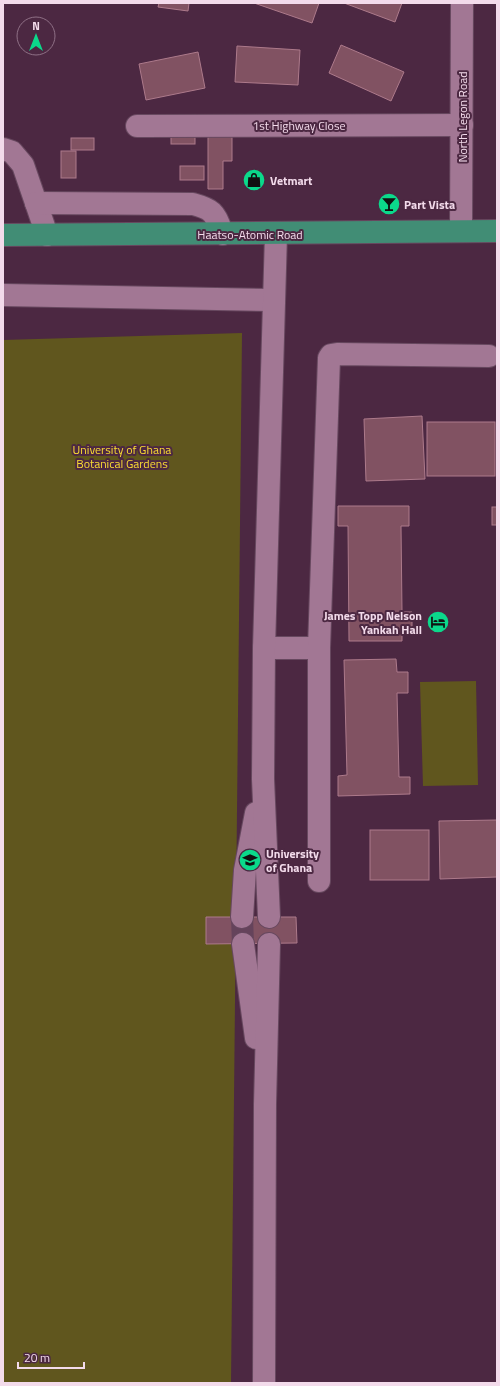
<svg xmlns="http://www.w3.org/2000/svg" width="500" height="1386" font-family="'Titillium Web',sans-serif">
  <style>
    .green { fill: #60561e }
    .building { fill: #815262; stroke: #ad7a8b }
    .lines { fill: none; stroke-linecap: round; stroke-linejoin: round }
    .minor-tunnel { stroke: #65435b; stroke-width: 22; stroke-dasharray: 22 11; stroke-linecap: butt }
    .minor-casing { stroke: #67485f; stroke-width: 24 }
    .major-casing { stroke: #67485f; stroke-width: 24 }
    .minor { stroke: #a27794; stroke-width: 22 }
    .major { stroke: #418d75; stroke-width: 22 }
    .labels { text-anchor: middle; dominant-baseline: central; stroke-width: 4; stroke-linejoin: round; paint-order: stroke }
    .street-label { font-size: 12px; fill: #f3dbeb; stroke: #4c2842 }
    .poi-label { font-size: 12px; font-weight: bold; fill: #f3dbeb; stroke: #4c2842; text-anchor: start }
    .park-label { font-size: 12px; fill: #fbdd32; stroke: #4c2842 }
  </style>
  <rect width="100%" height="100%" fill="#4c2842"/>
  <g class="green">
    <path d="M242,333l-11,1050h-228v-1043z"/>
    <path d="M476,681l2,104 -55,1 -3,-104z"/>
  </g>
  <g class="building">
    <path d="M159,3h30l-1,8 -30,-4z"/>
    <path d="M254,3h65l-7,20z"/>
    <path d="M344,3h58l-7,19z"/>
    <path d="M341,45l63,27 -13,29 -62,-28z"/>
    <path d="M237,46l63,4 -2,35 -63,-3z"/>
    <path d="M198,52l7,36 -59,12 -7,-36z"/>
    <rect x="171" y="132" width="24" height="12"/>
    <path d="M208,136h24v25h-9v28h-15z"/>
    <rect x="71" y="138" width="23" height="12"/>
    <rect x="61" y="151" width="15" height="27"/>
    <rect x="180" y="166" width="24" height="14"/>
    <path d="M422,416l3,63 -59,2 -2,-62z"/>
    <rect x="427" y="422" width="68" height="54"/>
    <path d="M338,506h71v20h-8l1,86h10v18h-10v11h-53l-1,-115h-10z"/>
    <rect x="492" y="507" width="5" height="18"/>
    <path d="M396,659l1,13h11v21h-11l2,84h11v17l-72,2v-20l9,-1 -3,-115z"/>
    <path d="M497,820v57l-57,2 -1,-58z"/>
    <rect x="370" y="830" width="59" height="50"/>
    <path d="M206,917h90l1,26 -91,1z"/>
  </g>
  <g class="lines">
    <path class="minor-tunnel" d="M242,917l1,27"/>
    <g class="minor-casing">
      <g id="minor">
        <path d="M137,126l325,-1"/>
        <path d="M3,149l9,3 11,13 24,70"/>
        <path d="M36,203l157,1c22,6 21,9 30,30"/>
        <path d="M461,231l1,-228"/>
        <path d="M3,295l271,5"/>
        <path d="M264,648h55"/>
        <path d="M319,881v-233l10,-290 2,-3 6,-1 152,2"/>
        <path d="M242,917l3,-47 11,-57"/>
        <path d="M269,917l-6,-138 1,-131 12,-414"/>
        <path d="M243,944l13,94"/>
        <path d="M264,1383l1,-279 4,-160"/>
      </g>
    </g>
    <g class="major-casing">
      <path id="major" d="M3,235l494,-4"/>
    </g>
    <use href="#minor" class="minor"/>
    <use href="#major" class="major"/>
  </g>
  <defs>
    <g id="shop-disc" transform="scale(1.15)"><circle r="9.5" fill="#0bd98b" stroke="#4c2842"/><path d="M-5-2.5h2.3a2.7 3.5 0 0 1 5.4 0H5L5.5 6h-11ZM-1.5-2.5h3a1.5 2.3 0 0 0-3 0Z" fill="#111"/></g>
    <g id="bar-disc" transform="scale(1.15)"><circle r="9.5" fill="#0bd98b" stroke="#4c2842"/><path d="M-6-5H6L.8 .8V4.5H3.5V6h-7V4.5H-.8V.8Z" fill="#111"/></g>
    <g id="hotel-disc" transform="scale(1.15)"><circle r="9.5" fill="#0bd98b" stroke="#4c2842"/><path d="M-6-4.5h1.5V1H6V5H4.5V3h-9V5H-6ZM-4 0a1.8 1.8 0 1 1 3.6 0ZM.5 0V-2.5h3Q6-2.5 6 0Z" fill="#111"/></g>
    <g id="university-disc" transform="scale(1.15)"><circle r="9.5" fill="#0bd98b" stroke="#4c2842"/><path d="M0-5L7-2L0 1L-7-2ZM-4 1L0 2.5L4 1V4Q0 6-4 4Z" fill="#111"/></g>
  </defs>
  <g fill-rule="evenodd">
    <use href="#shop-disc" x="254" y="180"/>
    <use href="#bar-disc" x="389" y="204"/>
    <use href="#hotel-disc" x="438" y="622"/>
    <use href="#university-disc" x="250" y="860"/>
  </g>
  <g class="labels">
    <g class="street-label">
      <text transform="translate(462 117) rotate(-90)">North Legon Road</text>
      <text x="299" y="125">1st Highway Close</text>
      <text x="250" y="234">Haatso-Atomic Road</text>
    </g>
    <g class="poi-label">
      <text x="270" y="180">Vetmart</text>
      <text x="404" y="204">Part Vista</text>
      <text x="422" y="615" text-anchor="end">James Topp Nelson<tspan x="422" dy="14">Yankah Hall</tspan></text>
      <text x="266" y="853">University<tspan x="266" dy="14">of Ghana</tspan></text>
    </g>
    <g class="park-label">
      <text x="122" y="449">University of Ghana<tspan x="122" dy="14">Botanical Gardens</tspan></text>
    </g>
  </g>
  <rect width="500" height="1386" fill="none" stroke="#f3dbeb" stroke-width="8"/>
  <g transform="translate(36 36)"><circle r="19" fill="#4c2842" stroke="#8f7086"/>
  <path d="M0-3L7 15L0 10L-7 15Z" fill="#0bd98b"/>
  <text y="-6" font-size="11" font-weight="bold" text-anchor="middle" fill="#f3dbeb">N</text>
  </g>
  <path d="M18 1362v6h66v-6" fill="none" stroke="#f3dbeb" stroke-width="2"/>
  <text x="24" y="1362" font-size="12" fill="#f3dbeb" stroke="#4c2842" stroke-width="3" paint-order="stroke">20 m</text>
</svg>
